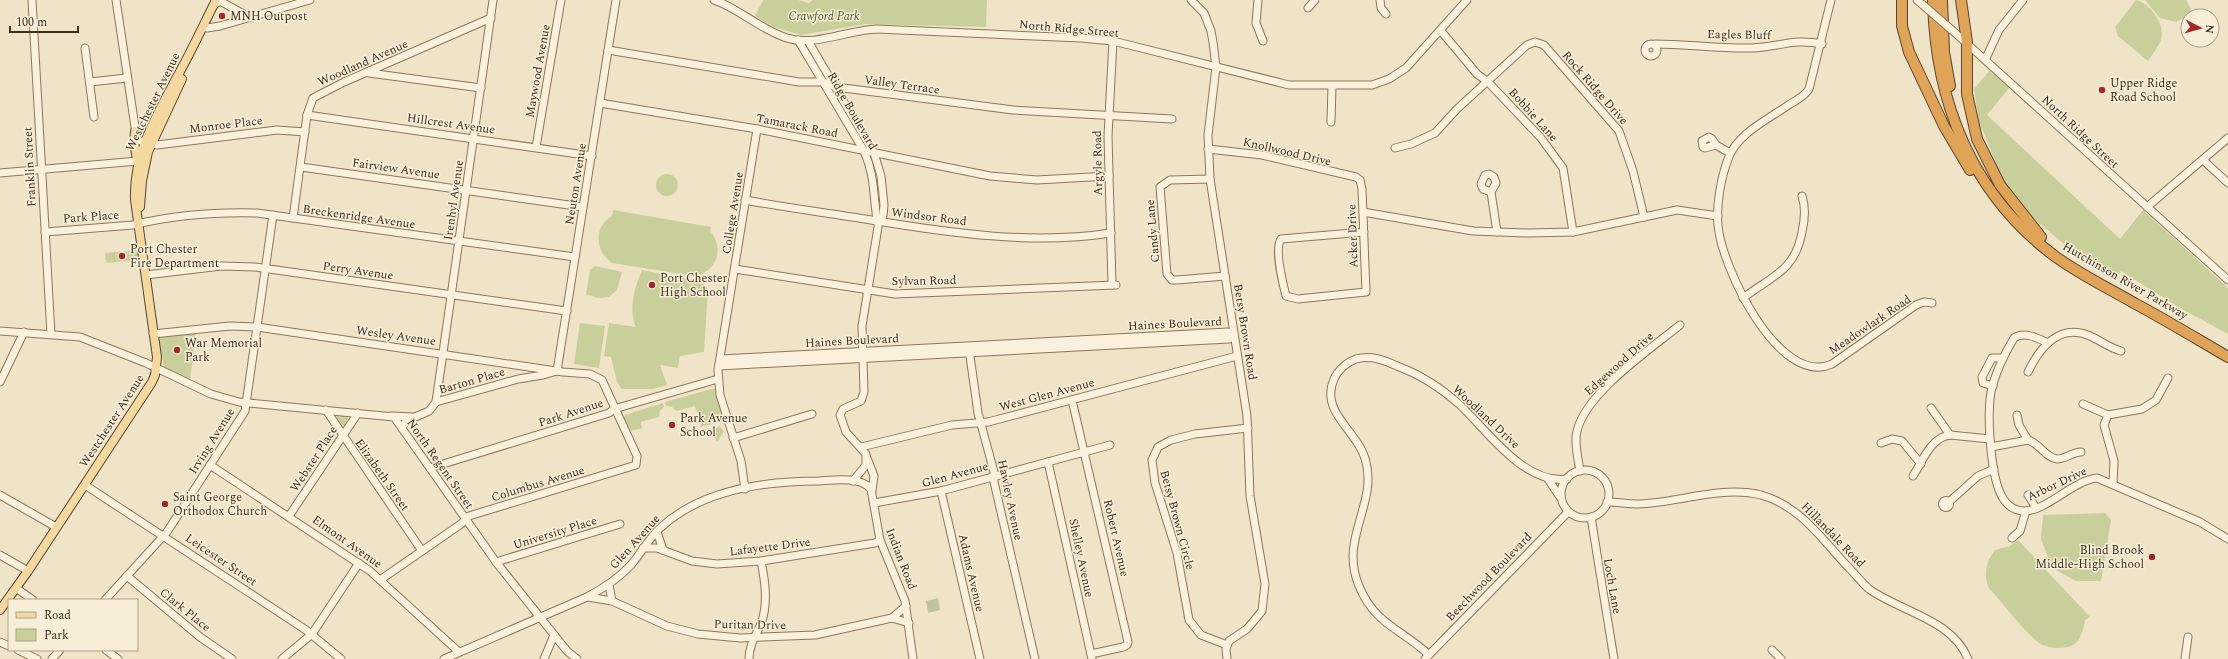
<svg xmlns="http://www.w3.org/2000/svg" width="2228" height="659" font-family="Spectral,serif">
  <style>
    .green { fill: #c9cf9b }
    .cemetery { fill: #bfc49a }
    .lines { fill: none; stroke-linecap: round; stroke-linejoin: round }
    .minor-casing { stroke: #8d765c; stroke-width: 9 }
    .major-casing { stroke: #5b4430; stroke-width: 10 }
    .highway-casing { stroke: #5b4430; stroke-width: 12 }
    .minor { stroke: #faf1dc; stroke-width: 7 }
    .major { stroke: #f3d9a0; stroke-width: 8 }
    .highway { stroke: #e0a458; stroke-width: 10 }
    .minor-bridge-casing { stroke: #8d765c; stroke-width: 9; stroke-linecap: butt }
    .minor-bridge { stroke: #faf1dc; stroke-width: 7 }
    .poi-dot { fill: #9e2a2b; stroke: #f7eed8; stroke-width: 1.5 }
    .labels { text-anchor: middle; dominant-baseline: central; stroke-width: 3; stroke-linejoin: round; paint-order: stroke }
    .poi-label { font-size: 12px; fill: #3d2e20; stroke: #f7eed8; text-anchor: start }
    .park-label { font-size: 12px; font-style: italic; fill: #4d5a26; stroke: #f7eed8 }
    .street-label { font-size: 12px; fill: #3d2e20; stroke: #f7eed8 }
  </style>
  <rect width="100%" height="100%" fill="#f0e4c8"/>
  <g class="green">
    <path d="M763,0h35l11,3 4,-3h174l-1,27 -120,-3 -65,11 -27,-8 -19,-11z"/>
    <path d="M2136,0c14,3 30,25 25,40 -3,7 -9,15 -13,21l-30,-25 -3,-9z"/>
    <path d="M2145,0h41l7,13 -17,9 -16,-4z"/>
    <path d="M1989,71l21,16 -23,28 133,124 23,-29 85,78v46l-48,-26 -59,-37 -3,6 -41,-22 -44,-37 -32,-42 -22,-55 -5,-32z"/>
    <circle cx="667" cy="185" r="11"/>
    <path d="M613,210l98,17 -1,4c15,17 7,42 -17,45l-81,-13c-17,-12 -19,-36 0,-47z"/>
    <path d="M138,250l1,10 -33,3 -1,-10z"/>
    <path d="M595,266l27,6 -5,18 -8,7 -11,1 -12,-4 4,-24z"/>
    <path d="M642,270l59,11 7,8 -4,63 -24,4 -2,12 -18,-3 7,20 -14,4h-31l-5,-7 -6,-25 -7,-1 5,-33 27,4c-8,-17 -1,-41 6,-57z"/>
    <path d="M580,323l25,3 -6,42 -25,-4z"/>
    <path d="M196,332l-6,48 -26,-12 -5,-29 3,-3z"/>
    <path d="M715,388l8,33 -22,6 -6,-21 -19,5 -4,-4 -6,-1 -1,-4z"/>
    <path d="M663,403l1,4 -4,4 -1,6 -18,5 1,6 -11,3 -7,-13 1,-3z"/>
    <path d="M337,415l12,1 -4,10 -4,-1 -5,-6z"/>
    <path d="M720,426l4,6 -7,10 -5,-11z"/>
    <path d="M2105,513l6,7 -10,61h-25l-20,-11 -7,-10 -8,-21 2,-24z"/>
    <path d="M2018,540l72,77 -5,3c-3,17 -7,28 -25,28 -7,0 -15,-1 -21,-5 -18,-15 -34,-37 -50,-55 -6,-14 -3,-26 6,-38l15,-4z"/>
  </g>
  <path class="cemetery" d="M938,598l2,12 -12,3 -2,-12z"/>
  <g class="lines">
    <g class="minor-casing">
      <g id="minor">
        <path d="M32,0l19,334"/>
        <path d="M116,0l21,140 20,5 120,-15 28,2"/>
        <path d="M714,0c26,9 47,30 73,38 27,9 61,-8 90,-9l204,9 32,3 176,44h83l17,-6 17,-11 61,-68"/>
        <path d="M1191,0l13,13 7,18 2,11 3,25 -8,68 2,44 37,237 3,80 15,88 -3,27 -15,18 -18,12 -3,8 1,10"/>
        <path d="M1258,0l-2,23 7,18"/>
        <path d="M1380,0l1,8 5,6"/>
        <path d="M1831,0l-22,89c-4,7 -12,11 -19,15 -21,15 -53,29 -62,55 -7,19 -12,46 -10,66 3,41 61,163 114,139l84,-59 8,-3 8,1"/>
        <path d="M1917,0l6,5"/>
        <path d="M214,5l6,-4 29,16"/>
        <path d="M1308,8l7,-8"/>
        <path d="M203,27l4,1 13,-2 90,-26"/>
        <path d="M1441,31l36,43 11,8 53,56 22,30 10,64"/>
        <path d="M1953,31l275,249"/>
        <path d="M798,40l66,111c10,23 9,38 12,61 0,6 3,9 2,15l-16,99 2,66 -3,9 -18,8 -3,6 6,17 20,22v11l-13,16"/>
        <path d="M808,41l66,112 7,23 3,29 -1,11 -4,5"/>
        <path d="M1655,44c33,0 65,5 97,4 27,-1 42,-10 70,-4"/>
        <circle cx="1651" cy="50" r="6"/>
        <path d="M85,48l9,69"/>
        <path d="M608,50l191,32h24l13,5 177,23 159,9"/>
        <path d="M1986,58l13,-28 24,-30"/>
        <path d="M369,73l112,15"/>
        <path d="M90,82l37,-4"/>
        <path d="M600,103l157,26 233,47 47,4 72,-4"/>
        <path d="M307,115l285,41"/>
        <path d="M1331,122l1,-36"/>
        <path d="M1709,137l3,2 4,6 -11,3 -2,-1 -1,-6z"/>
        <path d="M1716,145l14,8"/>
        <path d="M536,147l25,-147"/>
        <path d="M1395,148l16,-4 24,-11 22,-24 70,-64 8,-3 9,3 75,86 14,40 11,46"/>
        <path d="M1208,149l54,6 94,22 4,3 2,9 4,103 -68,7 -12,-3c-3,-12 -12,-47 -5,-57l83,-7"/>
        <path d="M2203,160l25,23"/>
        <path d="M301,167l282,40"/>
        <path d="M0,173l138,-12"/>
        <path d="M1210,179l-40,1 -10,7 7,87 5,6h5l48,-4"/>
        <path d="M1491,192l-8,-3 -2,-5 4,-9 4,-1 5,3 2,6 -5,9 6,40"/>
        <path d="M745,200c42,8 84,13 126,20 79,13 161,25 240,13"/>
        <path d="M2147,207l81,-69"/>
        <path d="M1363,212l110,19 56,2 44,-1 104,-22 41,6"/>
        <path d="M293,218l14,-103 6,-17 31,-16 147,-64"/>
        <path d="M45,232l88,-7c41,-10 83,-13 124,-12l318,44"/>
        <path d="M735,269l160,25 221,-9"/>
        <path d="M146,275l75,-9 34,1 312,44"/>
        <path d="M1112,285l-4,-149 5,-95"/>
        <path d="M1743,298c29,-22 52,-27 59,-66 3,-13 4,-24 0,-36"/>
        <path d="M0,331l80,6 66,26 65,31 28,8 155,15 102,145 71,89 10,8"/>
        <path d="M153,334l77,-8 27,1 306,45 27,2 12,6 35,76 -1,9 -167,51 -8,8 -81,56"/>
        <path d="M2048,343c-10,-5 -24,-12 -34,-5 -10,17 -19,35 -23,54 -4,24 -1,88 13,108 5,7 12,11 21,11 21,0 49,-31 72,-33l103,44 28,17"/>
        <path d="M969,349l9,64 16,59v10l41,177"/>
        <path d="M719,366l510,-27 5,-5 -6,-2 -508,27"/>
        <path d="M2028,372c12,-25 32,-49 62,-36 11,5 20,12 31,15"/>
        <path d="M0,382l24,-50"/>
        <path d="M1993,386l-10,-3 -1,-6 10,-19h11"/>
        <path d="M1072,400l56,242 -1,3 -4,2 -32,7"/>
        <path d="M436,402l57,-402"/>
        <path d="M2083,404l25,11 34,-6 14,-9 12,-22"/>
        <path d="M1931,408l19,27"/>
        <path d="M326,410l96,141"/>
        <path d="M2017,415l2,10 9,15c11,3 18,18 29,19 9,0 15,-7 24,-7"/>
        <path d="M2108,415l-4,10 10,36 -1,23"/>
        <path d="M391,416l22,1"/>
        <path d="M402,428l4,-7 23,-10 7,-9 82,-23 25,-4 14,-4 59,-371"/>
        <path d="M733,438l79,-24"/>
        <path d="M1881,443l11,-4 10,2 19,23"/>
        <path d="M861,447l91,-22 36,-3 249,-66"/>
        <path d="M1991,447l37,-7"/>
        <path d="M867,458l7,18 -2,14"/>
        <path d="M1048,462l44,197"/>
        <path d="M210,465l160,106 89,81"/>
        <path d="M430,468l179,-55 5,-4 104,-30"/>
        <circle cx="1585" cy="494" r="24"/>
        <path d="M1580,471c-2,-13 -6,-28 -3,-40 9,-38 72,-81 103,-106"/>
        <path d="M1913,476c9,-14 18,-39 37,-41l40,4"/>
        <path d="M1548,479l12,18"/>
        <path d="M85,485l221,145 35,29"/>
        <path d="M745,489l-4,-28 -21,-66 -2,-25 39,-241"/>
        <path d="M941,491l39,168"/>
        <path d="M0,495l56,32"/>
        <path d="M2028,495l8,13"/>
        <circle cx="1946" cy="504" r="3.5"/>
        <path d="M1607,502c10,0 21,2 31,2 40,-1 83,-19 123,-9 40,11 62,46 89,74 6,6 12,14 19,20 32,23 83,30 99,70"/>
        <path d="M1949,502l29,-26 16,-7"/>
        <path d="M874,503l67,-12 169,-46"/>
        <path d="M289,516l69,-103"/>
        <path d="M1591,517l23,142"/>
        <path d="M657,532l6,18"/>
        <path d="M2012,538l8,-7 6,-20"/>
        <path d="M643,548h14l35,13 25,3 44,-3 114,-18 5,-3"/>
        <path d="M0,555l28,16"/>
        <path d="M496,562l124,-38"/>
        <path d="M127,576l73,61 32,22"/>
        <path d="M609,585l3,16"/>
        <path d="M16,588l17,12"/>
        <path d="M588,597l24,4 55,25 31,8 42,4 75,-3 77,-17 14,-12"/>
        <path d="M105,600l62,-68 78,-121 28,-196"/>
        <path d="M892,618l17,5"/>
        <path d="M0,642l9,4"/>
        <path d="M1227,645l-26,-10 -12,-15 -12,-67 -22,-70 -3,-23 6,-13 13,-7 24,-6 53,-6"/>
        <path d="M18,650l19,9"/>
        <path d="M106,650l12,9"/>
        <path d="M1772,650l9,9"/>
        <path d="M1429,655c-27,-26 -54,-30 -70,-69 -20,-47 18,-81 7,-124 -7,-31 -47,-49 -32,-83 4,-9 13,-17 22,-20 15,-4 28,1 41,7 22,8 44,22 62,38 28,26 65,81 108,75"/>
        <path d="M52,659l8,-9"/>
        <path d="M282,659l30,-25 47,-71"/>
        <path d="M444,659l143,-62c17,-9 31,-18 44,-32 10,-12 17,-25 28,-36 41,-39 105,-48 160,-48 15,-1 41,-5 52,8l9,51 25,61 8,58"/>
        <path d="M544,659l10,-24"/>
        <path d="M749,659c0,-15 8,-25 13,-38 6,-20 3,-40 -1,-60"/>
        <path d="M1425,659l143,-147"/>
        <path d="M2185,659l3,-22"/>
      </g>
    </g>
    <g class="major-casing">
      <g id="major">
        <path d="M135,131l-1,11 3,18"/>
        <path d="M140,207l2,-26 6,-29 34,-73"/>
        <path d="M0,610l28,-39 124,-189 3,-7 2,-18 -22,-157c-2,-46 21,-84 42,-123 14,-25 26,-51 39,-77"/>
      </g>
    </g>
    <g class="highway-casing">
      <g id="highway">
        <path d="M1902,0v26l7,26 35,74 26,44"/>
        <path d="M1933,0c2,102 39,195 123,257 25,18 52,31 78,46 32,17 63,36 94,54"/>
        <path d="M1942,0l2,52 6,34"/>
        <path d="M1961,0l6,42v52l10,45 23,46 41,52"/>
      </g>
    </g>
    <use href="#minor" class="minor"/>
    <use href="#major" class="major"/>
    <use href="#highway" class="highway"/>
    <g class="minor-bridge-casing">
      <path id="minor-bridge" d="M1923,5l30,26"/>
    </g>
    <use href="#minor-bridge" class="minor-bridge"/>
  </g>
  <g class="poi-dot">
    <circle cx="222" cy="16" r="4"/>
    <circle cx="2102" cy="90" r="4"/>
    <circle cx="122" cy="256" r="4"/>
    <circle cx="652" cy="285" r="4"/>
    <circle cx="177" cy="350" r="4"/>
    <circle cx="672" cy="425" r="4"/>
    <circle cx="165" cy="504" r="4"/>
    <circle cx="2152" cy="557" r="4"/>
  </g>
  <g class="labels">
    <g class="poi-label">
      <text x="230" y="16">MNH Outpost</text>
      <text x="2110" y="83">Upper Ridge<tspan x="2110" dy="14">Road School</tspan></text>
      <text x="130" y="249">Port Chester<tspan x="130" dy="14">Fire Department</tspan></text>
      <text x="660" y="278">Port Chester<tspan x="660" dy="14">High School</tspan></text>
      <text x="185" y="343">War Memorial<tspan x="185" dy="14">Park</tspan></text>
      <text x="680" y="418">Park Avenue<tspan x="680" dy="14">School</tspan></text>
      <text x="173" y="497">Saint George<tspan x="173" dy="14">Orthodox Church</tspan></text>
      <text x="2144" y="550" text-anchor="end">Blind Brook<tspan x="2144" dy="14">Middle-High School</tspan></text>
    </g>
    <g class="park-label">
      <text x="824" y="16">Crawford Park</text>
    </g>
    <g class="street-label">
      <text transform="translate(1069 29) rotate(5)">North Ridge Street</text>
      <text transform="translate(1739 35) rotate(1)">Eagles Bluff</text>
      <text transform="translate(363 63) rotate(-24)">Woodland Avenue</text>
      <text transform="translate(538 71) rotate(-80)">Maywood Avenue</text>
      <text transform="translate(902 85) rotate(8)">Valley Terrace</text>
      <text transform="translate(1595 88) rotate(49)">Rock Ridge Drive</text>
      <text transform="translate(153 102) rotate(-64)">Westchester Avenue</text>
      <text transform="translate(852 111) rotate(60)">Ridge Boulevard</text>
      <text transform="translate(1533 115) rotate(48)">Bobbie Lane</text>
      <text transform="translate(451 124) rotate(8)">Hillcrest Avenue</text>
      <text transform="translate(226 125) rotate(-7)">Monroe Place</text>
      <text transform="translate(797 126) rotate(11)">Tamarack Road</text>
      <text transform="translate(2080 132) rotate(43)">North Ridge Street</text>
      <text transform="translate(1287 152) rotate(13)">Knollwood Drive</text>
      <text transform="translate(1098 163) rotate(-91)">Argyle Road</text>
      <text transform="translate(30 167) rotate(-93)">Franklin Street</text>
      <text transform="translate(396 169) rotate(8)">Fairview Avenue</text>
      <text transform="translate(576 184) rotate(-81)">Neuton Avenue</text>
      <text transform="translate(454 200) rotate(-82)">Irenhyl Avenue</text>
      <text transform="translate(733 213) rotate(-81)">College Avenue</text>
      <text transform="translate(91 217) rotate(-4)">Park Place</text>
      <text transform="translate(359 217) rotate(8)">Breckenridge Avenue</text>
      <text transform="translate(929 217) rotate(7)">Windsor Road</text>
      <text transform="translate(1153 231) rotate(-95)">Candy Lane</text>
      <text transform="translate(1353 236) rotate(-92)">Acker Drive</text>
      <text transform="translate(358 271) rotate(8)">Perry Avenue</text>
      <text transform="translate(924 281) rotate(-1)">Sylvan Road</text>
      <text transform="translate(2125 281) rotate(30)">Hutchinson River Parkway</text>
      <text transform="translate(1175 324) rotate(-3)">Haines Boulevard</text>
      <text transform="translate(1870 325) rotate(-34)">Meadowlark Road</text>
      <text transform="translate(1245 332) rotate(81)">Betsy Brown Road</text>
      <text transform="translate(396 336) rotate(8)">Wesley Avenue</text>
      <text transform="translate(852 341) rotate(-3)">Haines Boulevard</text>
      <text transform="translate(1619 364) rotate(-42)">Edgewood Drive</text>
      <text transform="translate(472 381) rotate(-16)">Barton Place</text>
      <text transform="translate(1047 395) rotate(-15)">West Glen Avenue</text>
      <text transform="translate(571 413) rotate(-18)">Park Avenue</text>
      <text transform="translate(1486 417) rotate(43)">Woodland Drive</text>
      <text transform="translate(112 421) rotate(-57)">Westchester Avenue</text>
      <text transform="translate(212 441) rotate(-58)">Irving Avenue</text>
      <text transform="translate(314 459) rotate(-57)">Webster Place</text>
      <text transform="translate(440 464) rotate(55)">North Regent Street</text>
      <text transform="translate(382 475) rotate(55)">Elizabeth Street</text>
      <text transform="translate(955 475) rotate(-15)">Glen Avenue</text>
      <text transform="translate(538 484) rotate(-17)">Columbus Avenue</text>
      <text transform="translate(2057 484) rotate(-25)">Arbor Drive</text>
      <text transform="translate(1010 500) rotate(78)">Hawley Avenue</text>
      <text transform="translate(1177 520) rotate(75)">Betsy Brown Circle</text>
      <text transform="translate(555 533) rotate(-17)">University Place</text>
      <text transform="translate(1833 535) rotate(46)">Hillandale Road</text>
      <text transform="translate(1116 538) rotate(77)">Robert Avenue</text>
      <text transform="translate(347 542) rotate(35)">Elmont Avenue</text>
      <text transform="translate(635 542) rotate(-48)">Glen Avenue</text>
      <text transform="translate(770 547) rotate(-7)">Lafayette Drive</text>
      <text transform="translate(1081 558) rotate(78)">Shelley Avenue</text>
      <text transform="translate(901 559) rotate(69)">Indian Road</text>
      <text transform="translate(221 560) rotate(34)">Leicester Street</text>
      <text transform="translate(971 573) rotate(77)">Adams Avenue</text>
      <text transform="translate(1489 577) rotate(-46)">Beechwood Boulevard</text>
      <text transform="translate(1612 586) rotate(80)">Loch Lane</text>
      <text transform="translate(185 610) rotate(39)">Clark Place</text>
      <text transform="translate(750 625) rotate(1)">Puritan Drive</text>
    </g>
  </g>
  <rect x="8" y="599" width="130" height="52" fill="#f7eed8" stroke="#ada18e"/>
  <rect x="16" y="612" width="20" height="6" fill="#f3d9a0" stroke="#ada18e"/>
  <text x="44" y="619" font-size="12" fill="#3d2e20">Road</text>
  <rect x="16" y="629" width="20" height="12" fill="#c9cf9b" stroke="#ada18e"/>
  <text x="44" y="639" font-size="12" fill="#3d2e20">Park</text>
  <g transform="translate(2200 28) rotate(96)"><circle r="19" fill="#f7eed8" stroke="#ada18e"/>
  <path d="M0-3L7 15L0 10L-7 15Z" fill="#9e2a2b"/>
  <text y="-6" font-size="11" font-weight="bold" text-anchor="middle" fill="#3d2e20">N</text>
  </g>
  <path d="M10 26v6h68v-6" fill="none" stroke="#3d2e20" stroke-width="2"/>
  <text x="16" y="26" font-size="12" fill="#3d2e20" stroke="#f7eed8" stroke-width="3" paint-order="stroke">100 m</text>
</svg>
